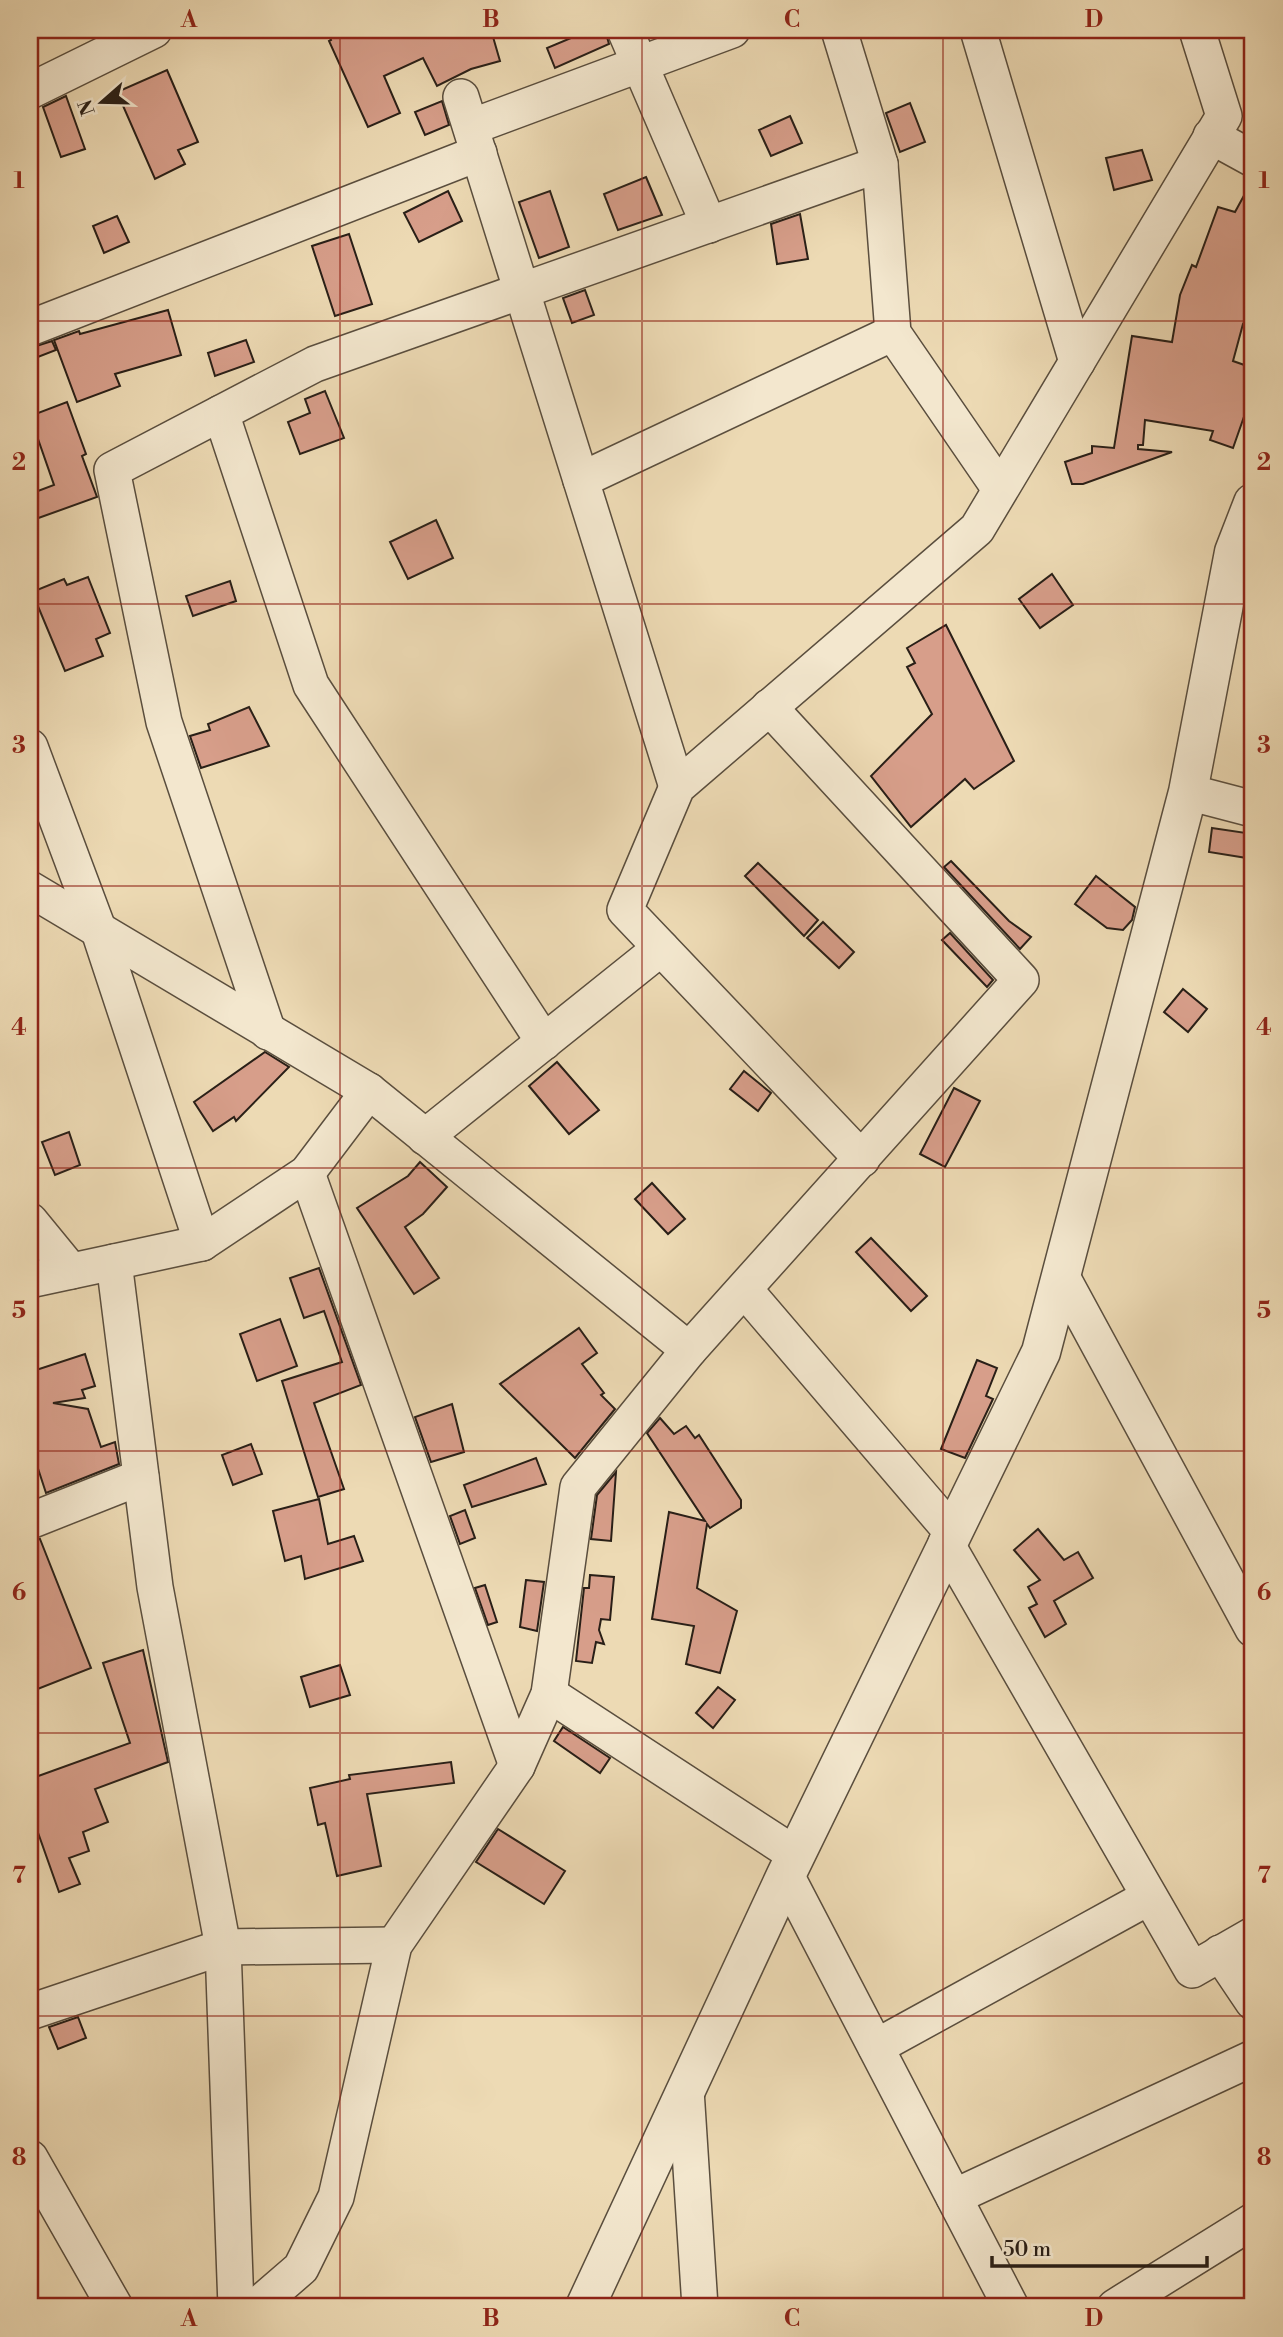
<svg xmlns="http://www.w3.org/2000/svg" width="1283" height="2337" font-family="'Libre Bodoni',serif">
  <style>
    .building { fill: #d79e8a; stroke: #291f17; stroke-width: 2 }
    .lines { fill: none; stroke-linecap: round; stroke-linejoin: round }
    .minor-casing { stroke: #5a4e3e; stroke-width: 38 }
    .tertiary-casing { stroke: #5a4e3e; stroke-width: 41 }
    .minor { stroke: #f3e7ce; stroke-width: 35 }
    .tertiary { stroke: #f3e7ce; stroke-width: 38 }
    .grid { fill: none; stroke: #8f2418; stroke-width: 2; stroke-opacity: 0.55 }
    .neatline { fill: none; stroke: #8f2418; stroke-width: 2.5 }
    .grid-label { font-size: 23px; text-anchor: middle; font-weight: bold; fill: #8f2418 }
  </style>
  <rect width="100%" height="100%" fill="#eddab4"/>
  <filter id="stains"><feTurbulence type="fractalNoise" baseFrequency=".00286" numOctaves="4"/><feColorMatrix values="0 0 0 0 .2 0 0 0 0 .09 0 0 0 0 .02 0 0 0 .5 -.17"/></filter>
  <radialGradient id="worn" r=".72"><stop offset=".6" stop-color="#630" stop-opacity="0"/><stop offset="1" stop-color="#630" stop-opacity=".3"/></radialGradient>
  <g class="building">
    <path d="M327,30h164l9,31 -29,8 -34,17 -14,-28 -39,18 16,37 -32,14 -39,-86 2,-1z"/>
    <path d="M590,30h15l4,14 -54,24 -8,-20z"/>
    <path d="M167,70l31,72 -20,8 7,14 -30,15 -38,-87z"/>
    <path d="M66,96l19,53 -24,8 -18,-50z"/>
    <path d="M442,101l7,24 -24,10 -10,-23z"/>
    <path d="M910,103l15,39 -25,10 -14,-39z"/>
    <path d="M790,116l12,27 -31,13 -12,-26z"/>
    <path d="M1142,150l10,30 -38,10 -8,-32z"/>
    <path d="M646,177l16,38 -44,15 -14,-36z"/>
    <path d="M1253,179v130l-10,15 -10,37 20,7v23l-20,57 -23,-8 3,-9 -68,-11 -2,25h-5v4l34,3 -89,32h-11l-7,-22 27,-9v-7l22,2 18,-112 40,6 8,-47 12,-30 4,2 22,-60 17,5z"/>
    <path d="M448,191l14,30 -43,21 -15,-29z"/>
    <path d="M550,191l19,56 -30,11 -20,-56z"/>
    <path d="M800,214l8,45 -31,5 -6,-40z"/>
    <path d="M117,216l12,26 -25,11 -11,-27z"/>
    <path d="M349,234l23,70 -37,12 -23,-70z"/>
    <path d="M585,290l9,25 -22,8 -9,-25z"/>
    <path d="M168,310l13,45 -66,19 5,12 -43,16 -23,-62 25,-9 1,3z"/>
    <path d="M246,340l8,22 -39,14 -7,-23z"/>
    <path d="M52,341l4,9 -26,10v-12z"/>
    <path d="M325,391l19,47 -44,16 -12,-32 22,-9 -5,-14z"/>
    <path d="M67,402l19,52 -4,2 15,41 -67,24v-27l24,-9 -24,-69z"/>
    <path d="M436,520l17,38 -45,21 -18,-37z"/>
    <path d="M1052,574l21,31 -33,23 -21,-29z"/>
    <path d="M88,577l22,56 -14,6 7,17 -38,15 -33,-79 32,-13 3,6z"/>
    <path d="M230,581l6,20 -43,15 -7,-20z"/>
    <path d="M946,625l68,136 -40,28 -9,-10 -54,48 -40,-51 61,-62 -25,-47 8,-4 -8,-15z"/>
    <path d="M249,707l20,39 -68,22 -11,-32 20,-6 -2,-6z"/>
    <path d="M1212,828l41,6v25l-44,-7z"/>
    <path d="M951,861l58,60 22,16 -11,12 -76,-82z"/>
    <path d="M758,863l60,57 -14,16 -59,-60z"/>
    <path d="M1096,876l39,31 -3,13 -9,10 -16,-2 -32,-24z"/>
    <path d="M823,922l31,30 -15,16 -32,-30z"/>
    <path d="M950,933l43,47 -6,7 -45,-47z"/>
    <path d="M1183,989l24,20 -19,23 -24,-20z"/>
    <path d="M265,1052l24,15 -53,54 -2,-4 -21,14 -19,-29z"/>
    <path d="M557,1062l42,48 -30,24 -40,-48z"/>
    <path d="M744,1071l27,22 -13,18 -28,-22z"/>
    <path d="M954,1088l26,13 -35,66 -25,-13z"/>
    <path d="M69,1132l11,33 -25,10 -13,-33z"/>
    <path d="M420,1162l27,25 -24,27 -18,13 34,51 -25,16 -57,-86 51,-32z"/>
    <path d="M652,1183l33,36 -17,15 -33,-35z"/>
    <path d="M871,1238l56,58 -16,15 -55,-59z"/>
    <path d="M319,1268l42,117 -47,18 30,86 -26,8 -36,-116 60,-19 -18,-51 -20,7 -14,-40z"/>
    <path d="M280,1319l17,47 -40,15 -17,-47z"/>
    <path d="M579,1328l18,25 -15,11 22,29 -3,2 14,14 -40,49 -75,-74z"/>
    <path d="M85,1354l10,32 -13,4 3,8 -32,5 35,6 13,38 14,-5 4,22 -73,29 -16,-49v-72z"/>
    <path d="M977,1360l20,8 -11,28 7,3 -28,59 -24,-9z"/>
    <path d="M452,1404l12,48 -33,10 -16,-45z"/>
    <path d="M660,1418l14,16 12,-8 9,12 4,-3 42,65v8l-31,20 -3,-4 -10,64 40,23 -17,62 -34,-9 8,-38 -42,-7 17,-107 36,9 -58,-88z"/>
    <path d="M251,1444l11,30 -29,11 -11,-30z"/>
    <path d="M536,1458l10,26 -74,23 -8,-22z"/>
    <path d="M616,1472l-5,69 -20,-2 6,-44z"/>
    <path d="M319,1499l9,45 26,-8 9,25 -58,18 -4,-23 -16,5 -12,-50z"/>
    <path d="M465,1510l10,28 -15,6 -10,-28z"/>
    <path d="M1038,1529l26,31 14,-8 15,26 -39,23 12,23 -21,13 -16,-29 8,-4 -9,-17 12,-7 -26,-30z"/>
    <path d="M40,1539l51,129 -61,24v-151z"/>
    <path d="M590,1575l24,2 -4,43 -9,-1 -2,11 5,14 -8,-2 -4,21 -16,-2 8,-73h5z"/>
    <path d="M526,1580l18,2 -7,49 -17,-4z"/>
    <path d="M485,1585l12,37 -9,3 -13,-37z"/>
    <path d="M143,1650l25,112 -73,27 13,33 -25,10 6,19 -20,7 11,26 -21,8 -29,-82v-31l100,-36 -27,-80z"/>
    <path d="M340,1665l10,30 -40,12 -9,-30z"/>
    <path d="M718,1687l17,13 -22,28 -17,-15z"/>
    <path d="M563,1727l47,31 -10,15 -46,-32z"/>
    <path d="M451,1762l3,21 -87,11 14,72 -44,10 -12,-53 -7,2 -8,-37 40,-9 -1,-4z"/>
    <path d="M498,1829l67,42 -21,33 -68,-42z"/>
    <path d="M78,2017l8,21 -28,11 -9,-22z"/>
  </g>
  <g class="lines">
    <g class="minor-casing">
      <g id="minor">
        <path d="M625,30l84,195"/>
        <path d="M839,30l41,134 13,169 107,156"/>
        <path d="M978,30l99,332"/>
        <path d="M30,91l124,-61"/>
        <path d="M461,97l216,690"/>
        <path d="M471,127l261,-97"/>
        <path d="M1211,136l42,23"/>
        <path d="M30,328l449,-175"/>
        <path d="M221,413l90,272 233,357"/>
        <path d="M581,480l312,-147"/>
        <path d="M30,747l70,187 102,309"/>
        <path d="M1188,792l65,17"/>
        <path d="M30,889l339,202 320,259"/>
        <path d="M268,1032l-104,-310 -52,-252 203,-106 565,-200"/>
        <path d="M425,1137l236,-189"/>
        <path d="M862,1159l-237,-249 52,-123 300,-258 247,-413 -27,-86"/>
        <path d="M307,1173l210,593"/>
        <path d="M30,1221l41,50"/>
        <path d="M114,1262l41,325 68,360 13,360"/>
        <path d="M1061,1275l192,354"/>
        <path d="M30,1280l172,-37 105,-70 62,-82"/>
        <path d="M745,1290l207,242"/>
        <path d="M30,1521l111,-44"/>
        <path d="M946,1543l246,427 61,-35"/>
        <path d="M549,1694l247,161"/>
        <path d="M786,1875l225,432"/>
        <path d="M1220,1953l33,49"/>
        <path d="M30,2012l193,-65 171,-2"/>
        <path d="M876,2047l273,-150"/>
        <path d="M686,2090l14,217"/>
        <path d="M30,2158l85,149"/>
        <path d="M954,2197l299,-139"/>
        <path d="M256,2307l45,-39 35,-71 58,-252 123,-179 32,-72 29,-207 111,-137 332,-370 -252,-273"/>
        <path d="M1115,2307l138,-86"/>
      </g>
    </g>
    <g class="tertiary-casing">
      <path id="tertiary" d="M585,2307l201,-432 255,-523 147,-560 46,-240 19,-49"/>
    </g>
    <use href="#minor" class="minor"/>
    <use href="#tertiary" class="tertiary"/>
  </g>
  <path class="grid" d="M340,30v2277M642,30v2277M943,30v2277M30,321h1223M30,604h1223M30,886h1223M30,1168h1223M30,1451h1223M30,1733h1223M30,2016h1223"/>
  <rect width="1283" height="2337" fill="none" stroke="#eddab4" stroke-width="77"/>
  <g transform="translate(102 102) rotate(250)" stroke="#f3e7ce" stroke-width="5" paint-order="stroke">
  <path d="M0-5L12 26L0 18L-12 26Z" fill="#291f17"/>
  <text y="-10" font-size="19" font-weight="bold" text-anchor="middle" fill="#291f17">N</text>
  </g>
  <path d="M992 2256v10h215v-10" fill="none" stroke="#291f17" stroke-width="3.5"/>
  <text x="1003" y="2256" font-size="21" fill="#291f17" stroke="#f3e7ce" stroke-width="5" paint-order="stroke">50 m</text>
  <rect x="38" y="38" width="1206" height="2260" class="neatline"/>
  <g class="grid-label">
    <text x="189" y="27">A</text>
    <text x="491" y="27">B</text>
    <text x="792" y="27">C</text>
    <text x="1094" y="27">D</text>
    <text x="19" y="188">1</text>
    <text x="1264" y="188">1</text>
    <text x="19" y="470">2</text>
    <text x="1264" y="470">2</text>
    <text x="19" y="753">3</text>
    <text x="1264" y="753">3</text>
    <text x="19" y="1035">4</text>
    <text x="1264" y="1035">4</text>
    <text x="19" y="1318">5</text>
    <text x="1264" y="1318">5</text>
    <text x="19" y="1600">6</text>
    <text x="1264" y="1600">6</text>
    <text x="19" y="1883">7</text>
    <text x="1264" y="1883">7</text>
    <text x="19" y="2165">8</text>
    <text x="1264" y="2165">8</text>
    <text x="189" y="2326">A</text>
    <text x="491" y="2326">B</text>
    <text x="792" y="2326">C</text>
    <text x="1094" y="2326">D</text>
  </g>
  <rect width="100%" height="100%" filter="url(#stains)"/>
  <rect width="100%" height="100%" fill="url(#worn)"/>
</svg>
